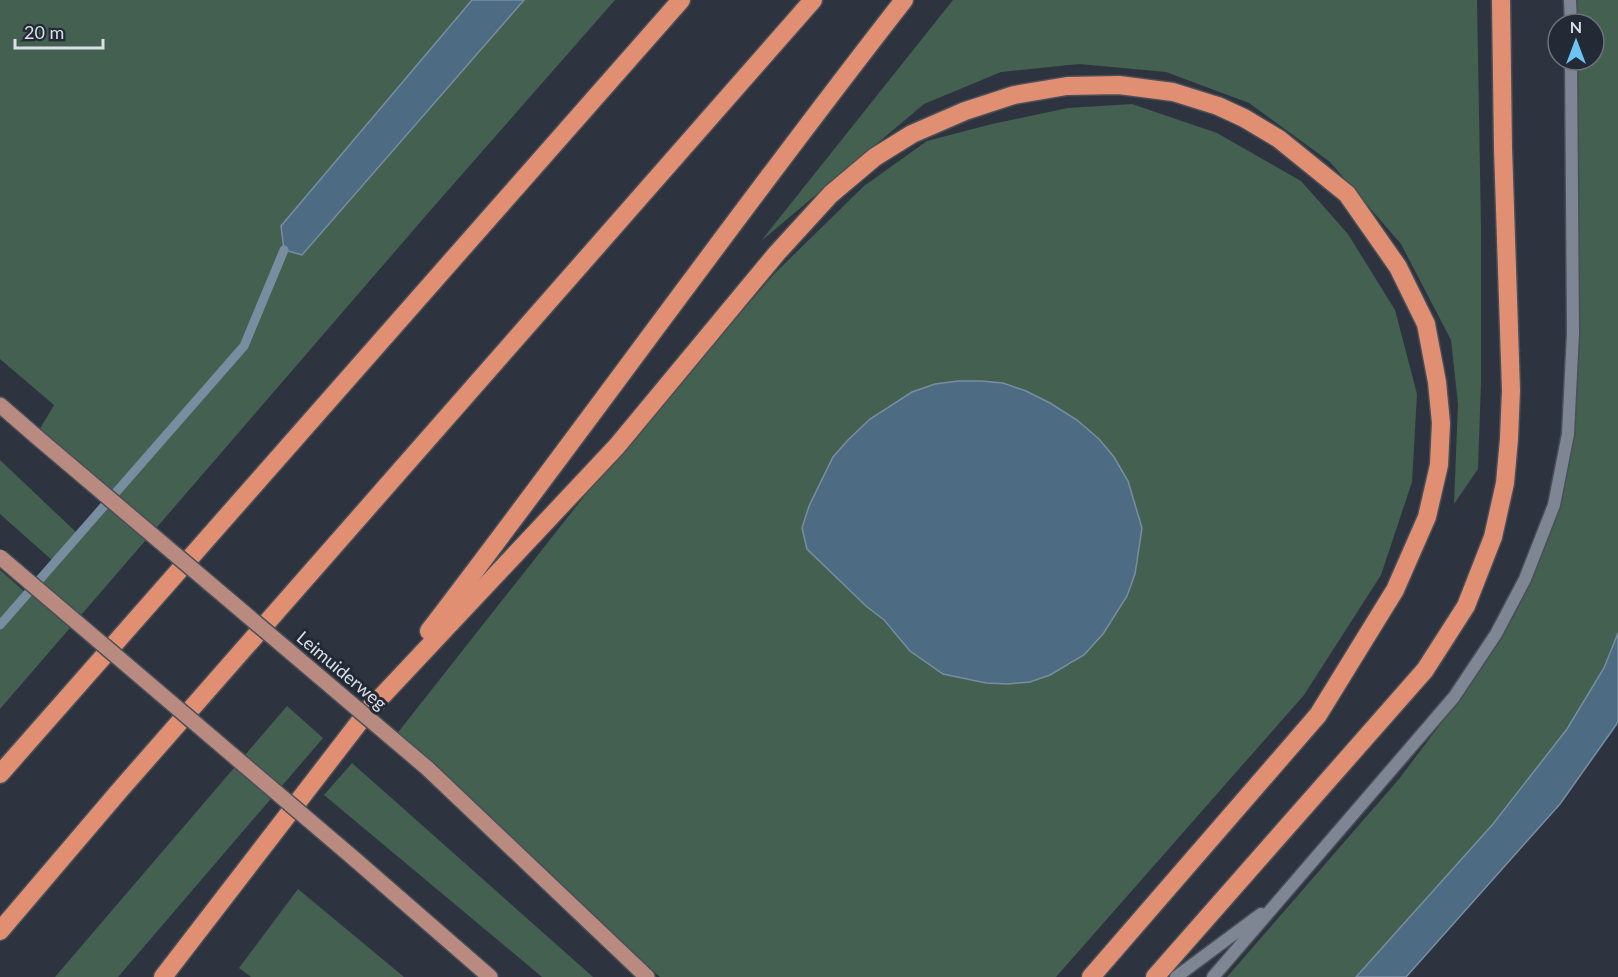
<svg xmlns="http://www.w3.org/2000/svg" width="1618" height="977" font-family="Lato,sans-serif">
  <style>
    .green { fill: #436050; fill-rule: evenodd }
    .water { fill: #4d6b82; stroke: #788ea0; stroke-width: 1.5 }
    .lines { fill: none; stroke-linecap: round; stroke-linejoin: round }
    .stream { stroke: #788ea0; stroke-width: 9 }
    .service-casing { stroke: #484f58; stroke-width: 15 }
    .primary-casing { stroke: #484f58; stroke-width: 18 }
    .motorway-casing { stroke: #484f58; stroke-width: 21 }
    .service { stroke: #7e8694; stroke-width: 12 }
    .primary { stroke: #b98b80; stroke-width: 15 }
    .motorway { stroke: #e18f72; stroke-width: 18 }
    .primary-bridge-casing { stroke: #484f58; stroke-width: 18; stroke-linecap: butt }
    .primary-bridge { stroke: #b98b80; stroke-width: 15 }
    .labels { text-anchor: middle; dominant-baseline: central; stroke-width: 6; stroke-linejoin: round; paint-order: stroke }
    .street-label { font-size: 18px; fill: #dbdfe7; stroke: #232a36 }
  </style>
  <rect width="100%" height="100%" fill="#2d3440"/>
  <g class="green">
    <path d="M0,0h615l-186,212 -429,497v-139l25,22 28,-31 -53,-47v-54l77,73 34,-37 -73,-64 16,-27 -54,-46z"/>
    <path d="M953,0h524l4,226v157l-3,86 -24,35 4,-100 -7,-64 -50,-96 -71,-82 -81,-59 -83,-31 -87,-8 -78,8 -77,32 -163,137z"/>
    <path d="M1574,0h44v633l-14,35 -36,61 -75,95 -137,153h-129l172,-198 58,-77 57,-86 33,-87 18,-91 9,-378h20v-36h-20z"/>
    <path d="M1132,104l85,29 84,48 47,53 47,76 22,84 -5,88 -31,93 -77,120 -248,282h-396l-268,-237 205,-260 177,-206 90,-88 63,-45 65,-17 76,-16zM958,381h23l96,39 22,19 15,18 14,24 14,47 -7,46 -8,22 -24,38 -19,21 -15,10 -177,-34c-12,-16 -28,-28 -43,-42l21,-170 42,-27z"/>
    <path d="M287,706l36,32 -205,239h-63z"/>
    <path d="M352,763l241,214h-51l-218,-182z"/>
    <path d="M298,889l106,88h-153l-12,-9z"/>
  </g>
  <g class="water">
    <path d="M472,0h52l-222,255 -18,-5 -3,-24z"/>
    <path d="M958,381h23l22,2 23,8 24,12 27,17 22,19 15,18 14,24 14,47 -7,46 -8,22 -24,38 -19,21 -34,20 -20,7 -22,2 -22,-1 -43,-9 -33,-23 -26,-31 -18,-14 -59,-57 -5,-21 7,-22 24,-49 15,-17 22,-21 42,-27 23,-8z"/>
    <path d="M1618,633v88l-2,4 -56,79 -154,173h-50l137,-153 74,-95 37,-61z"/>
  </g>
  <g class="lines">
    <path class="stream" d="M0,625l244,-279 40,-96"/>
    <g class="service-casing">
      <g id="service">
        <path d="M1570,0l1,24"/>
        <path d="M1176,977l85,-63"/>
        <path d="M1213,977l241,-280 42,-63 29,-55 29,-74 14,-71 5,-101 -2,-273"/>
      </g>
    </g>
    <g class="primary-casing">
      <g id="primary">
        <path d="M0,405l38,33"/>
        <path d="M427,768l220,209"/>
        <path d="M351,856l139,121"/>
      </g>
    </g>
    <g class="motorway-casing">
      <g id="motorway">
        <path d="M429,631c160,-209 313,-424 475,-631"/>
        <path d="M368,711l249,-265 160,-193 54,-59 44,-37 37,-23 53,-23 49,-16 53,-9 52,-1 54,7 45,14 26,12 35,21 68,55 51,73 28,57 11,58 4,41 -2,42 -12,52 -32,73 -77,125 -227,262"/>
        <path d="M0,774l681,-774"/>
        <path d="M0,931l120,-141 693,-790"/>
        <path d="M163,977l211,-274"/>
        <path d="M1155,977l270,-307 41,-64 27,-69 12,-54 4,-44 2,-49 -8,-242 -2,-148"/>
      </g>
    </g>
    <use href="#service" class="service"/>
    <use href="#primary" class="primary"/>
    <use href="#motorway" class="motorway"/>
    <g class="primary-bridge-casing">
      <g id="primary-bridge">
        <path d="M38,438l389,330"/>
        <path d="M0,557l351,299"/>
      </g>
    </g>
    <use href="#primary-bridge" class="primary-bridge"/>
  </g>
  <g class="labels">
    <g class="street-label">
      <text transform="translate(342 670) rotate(40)">Leimuiderweg</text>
    </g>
  </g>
  <g transform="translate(1576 42)"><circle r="28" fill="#232a36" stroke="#6d727d" stroke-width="1.5"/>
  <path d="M0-4.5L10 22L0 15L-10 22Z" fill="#6fc2f4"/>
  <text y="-9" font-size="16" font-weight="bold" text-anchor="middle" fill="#dbdfe7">N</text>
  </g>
  <path d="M15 39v9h88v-9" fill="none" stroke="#dbdfe7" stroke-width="3"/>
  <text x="24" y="39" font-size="18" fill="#dbdfe7" stroke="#232a36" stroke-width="4.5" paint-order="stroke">20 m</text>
</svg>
